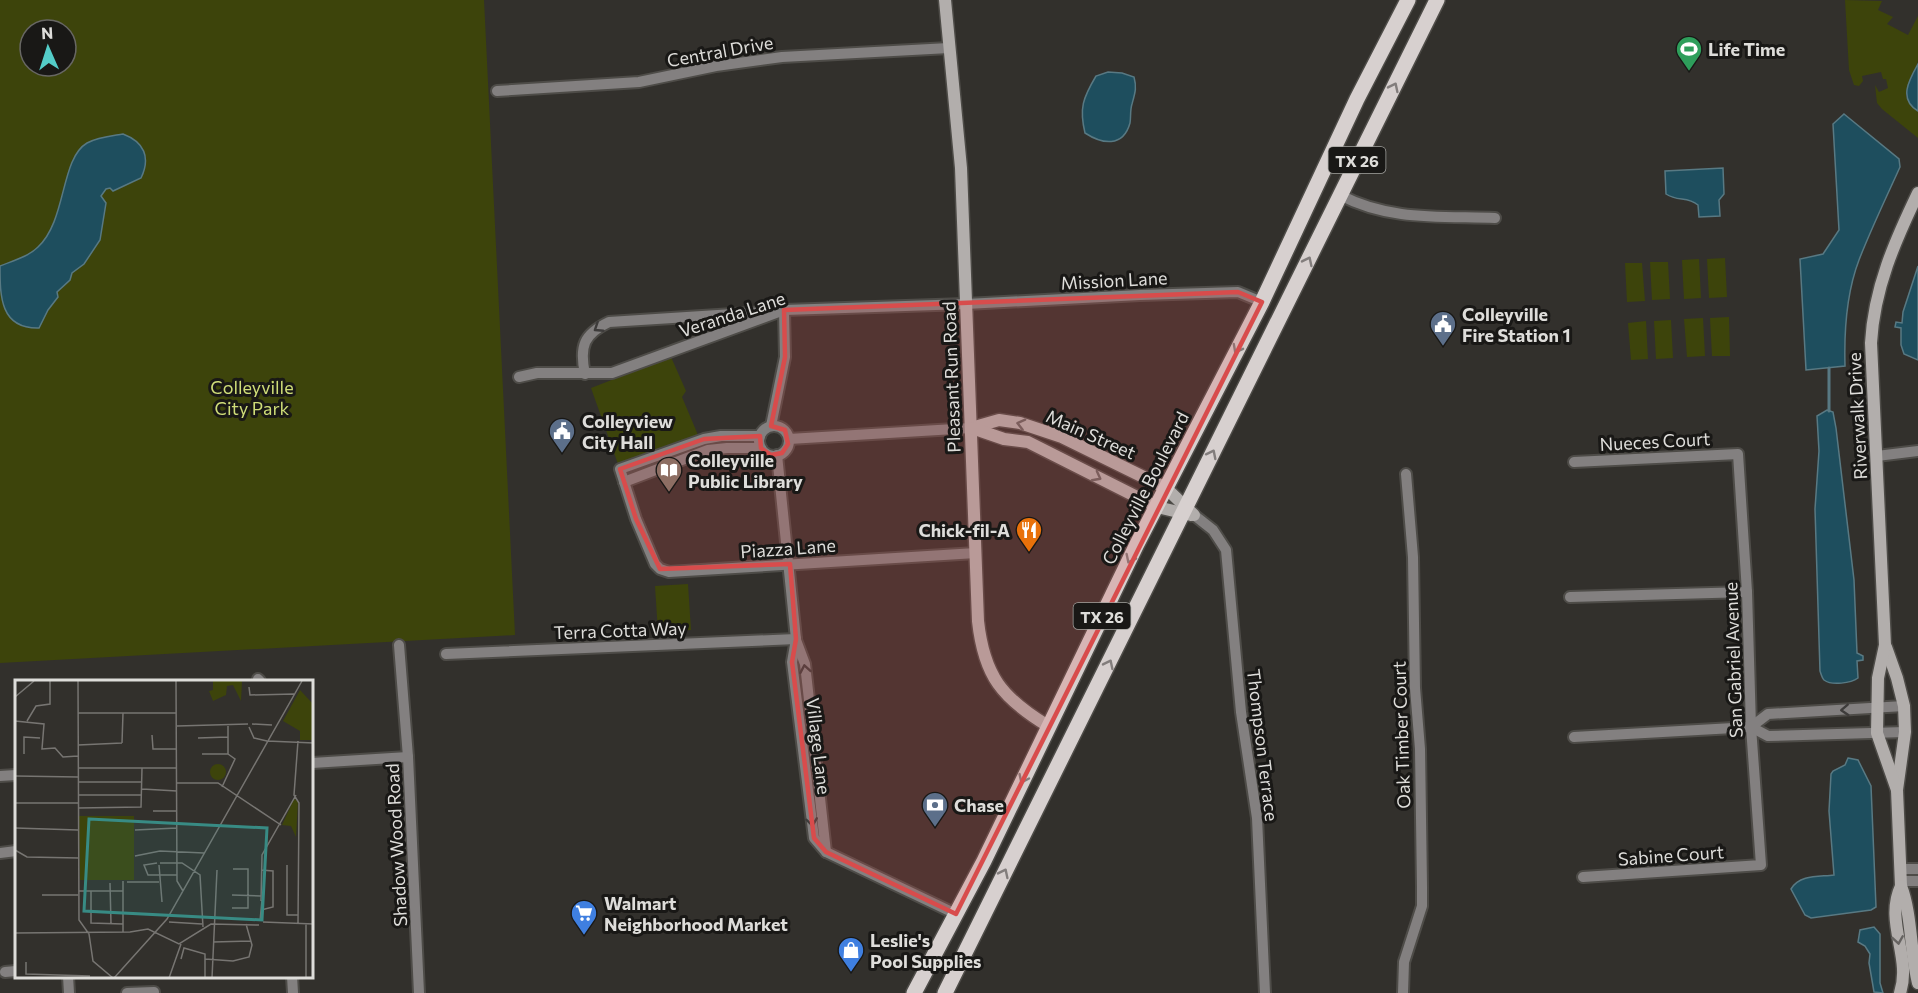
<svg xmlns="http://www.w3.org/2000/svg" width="1918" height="993" font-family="Commissioner,sans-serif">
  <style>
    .green { fill: #3d440b; fill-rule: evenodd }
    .water { fill: #1e4e5e; stroke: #587983; stroke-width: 1.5 }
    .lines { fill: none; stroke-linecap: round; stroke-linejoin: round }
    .stream { stroke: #587983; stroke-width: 3 }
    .street-casing { stroke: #4e4c48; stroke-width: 14 }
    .secondary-casing { stroke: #4e4c48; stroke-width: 15 }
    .primary-casing { stroke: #4e4c48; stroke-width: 18 }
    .street { stroke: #838080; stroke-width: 10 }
    .secondary { stroke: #b2aeac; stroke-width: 12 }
    .primary { stroke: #d7d0cf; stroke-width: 15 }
    .oneway { stroke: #827d7c }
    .oneway2 { stroke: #3e3c3b }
    .oneway3 { stroke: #666361 }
    .marked { fill: #d84c4c; fill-opacity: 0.2; stroke: #d84c4c; stroke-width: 4.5; stroke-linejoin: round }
    .labels { text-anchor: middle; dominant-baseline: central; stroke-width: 6; stroke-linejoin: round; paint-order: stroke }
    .shield { fill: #191816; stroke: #a3a29f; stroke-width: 1.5 }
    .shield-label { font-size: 16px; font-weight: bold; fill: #deddda }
    .poi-label { font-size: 18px; font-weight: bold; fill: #deddda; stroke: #191816; text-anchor: start }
    .street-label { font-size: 18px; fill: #deddda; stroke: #191816 }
    .park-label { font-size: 18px; fill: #cfdd78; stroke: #191816 }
    .inset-road { fill: none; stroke: #777572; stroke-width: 1.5 }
    .view { fill: #388b84; fill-opacity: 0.15; stroke: #388b84; stroke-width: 3 }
    .inset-edge { fill: none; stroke: #deddda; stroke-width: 3 }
  </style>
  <rect width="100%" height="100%" fill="#32302c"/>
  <g class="green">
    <path d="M0,0h484l31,635 -515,28zM30,30h36v36h-36z"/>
    <path d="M1845,0l37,1 -4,9 15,7 -6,7 21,11 10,-19c0,15 0,30 0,44 -1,19 -26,34 0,51v27l-36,-29 -5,-6 -2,-18 4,7 9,-4 -2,-9h-3l-2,-7 -19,4 1,5 -4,5 -5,-1 -5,-15z"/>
    <path d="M1725,258l2,39 -18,1 -2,-39z"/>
    <path d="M1699,259l2,39 -17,1 -2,-39z"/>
    <path d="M1650,262h18l2,37 -18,1z"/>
    <path d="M1625,263h17l3,38 -18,1z"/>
    <path d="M1729,317l1,39h-18l-2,-38z"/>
    <path d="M1703,318l2,38 -18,1 -3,-38z"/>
    <path d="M1671,320l2,38 -17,1 -2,-38z"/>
    <path d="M1646,321l2,38 -17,1 -3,-37z"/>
    <path d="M671,357l15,34 -4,6 16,38 -80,29 -27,-76z"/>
    <path d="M688,584l3,46 -33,2 -3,-46z"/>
  </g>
  <g class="water">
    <path d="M1918,64v47c-20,-12 -9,-31 0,-47z"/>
    <path d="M1108,72l14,1 12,4c3,11 1,16 -2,27 -2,6 -1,13 -2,19 -7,25 -28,21 -45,10 -6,-25 -2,-35 11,-57z"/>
    <path d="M1844,114l55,45 1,8c-14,31 -29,62 -41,93 -13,34 -15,71 -14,106l-39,4 -6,-111 23,-5 16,-24 -6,-106z"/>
    <path d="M123,134c21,8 28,23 18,44l-28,13 -3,-3 -4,1 -5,7 5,7 -6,37 -16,24 -12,9 -2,7 -13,12 1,5 -10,13 -9,18c-39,1 -39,-32 -39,-62 12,-5 28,-9 38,-19 29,-27 22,-88 49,-104 11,-6 24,-7 36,-9z"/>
    <path d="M1723,168l1,26 -5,6 1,16 -21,1 -1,-12c-11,-9 -20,-3 -32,-11l-1,-23z"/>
    <path d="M1918,266v94l-14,-6 -3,-9v-17l-6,-1 1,-5 6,1 1,-11z"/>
    <path d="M1827,410l6,2 3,16 18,152 3,73 6,3v4l-6,1 1,17c-7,5 -26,8 -34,2 -2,-2 -3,-6 -4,-9l-5,-162 4,-58 -2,-35z"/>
    <path d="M1848,758l10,2 13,26 5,121 -5,3 -60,8 -6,-3 -14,-26c9,-15 29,-12 43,-14l-5,-64 2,-37 2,-3 12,-6z"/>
    <path d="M1874,927l6,7v49l3,10 -9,-1 -5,-29 1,-9 -5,-8 -7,-4 2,-12z"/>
  </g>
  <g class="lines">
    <path class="stream" d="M1829,368v43"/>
    <g class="street-casing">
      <g id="street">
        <path d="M497,91l142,-9 77,-16 66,-9 167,-9"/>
        <path d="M1340,195c49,26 101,21 155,23"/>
        <path d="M585,374c-6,-28 -1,-40 24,-52l157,-10"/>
        <path d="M519,377l18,-4h75l172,-63 182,-6 174,-9 98,-3 24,10"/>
        <path d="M771,426l14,-69 -1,-47"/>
        <circle cx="774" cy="441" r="15"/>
        <path d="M760,436h-39l-17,3 -84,30 16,50 19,45 5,5 9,3 307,-19"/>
        <path d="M789,439l182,-11"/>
        <path d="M777,455l19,184 -4,23 22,176 12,14 130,62"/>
        <path d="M1877,456l41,-5"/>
        <path d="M1574,462l164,-8 9,138 4,135 10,138 -178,12"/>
        <path d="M624,482l84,-32 19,-2h34"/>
        <path d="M1194,515l19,15 13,20 15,162 16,106 8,175"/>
        <path d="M1570,597l177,-5"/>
        <path d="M796,640l9,24 21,188"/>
        <path d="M399,645l9,112 11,236"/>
        <path d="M446,654l350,-15"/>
        <path d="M258,679l2,2"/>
        <path d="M1751,727l17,-13 136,-8"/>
        <path d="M1574,737l177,-10 17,9 137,-4"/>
        <path d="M312,763l96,-6"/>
        <path d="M0,776l16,-1"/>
        <path d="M0,853l16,-2"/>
        <path d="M1900,869h18"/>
        <path d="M1901,881h17"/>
        <path d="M5,972l11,-1"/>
        <path d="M68,976l1,17"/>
        <path d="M292,976l1,17"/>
        <path d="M127,993l27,-1"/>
        <path d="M1403,993l1,-31 18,-56v-19l-2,-138 -5,-61 -2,-131 -7,-83"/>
      </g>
    </g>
    <g class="secondary-casing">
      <g id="secondary">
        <path d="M945,0l16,168 17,453c6,55 24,77 70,105"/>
        <path d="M971,428l28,-8 21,3 42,14 104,51 28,27"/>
        <path d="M972,428l32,11 24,3 129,65 34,8"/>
        <path d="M1886,647l11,31 7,28 1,26 -8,58 4,96c11,29 9,65 17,97"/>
        <path d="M1897,790l-20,-57 1,-55 7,-33 -14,-302c3,-55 24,-102 47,-150"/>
        <path d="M1900,993c12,-36 -16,-71 1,-107"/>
      </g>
    </g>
    <g class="primary-casing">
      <g id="primary">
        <path d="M914,993l70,-132 153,-317 125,-242 95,-203 51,-99"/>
        <path d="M945,993l492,-993"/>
      </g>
    </g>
    <use href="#street" class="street"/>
    <use href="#secondary" class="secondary"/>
    <use href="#primary" class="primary"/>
  </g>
  <defs><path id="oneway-chevron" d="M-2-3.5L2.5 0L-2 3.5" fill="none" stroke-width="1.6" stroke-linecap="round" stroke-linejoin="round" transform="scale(1.5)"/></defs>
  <g class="oneway">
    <use href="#oneway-chevron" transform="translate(1394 87) rotate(-64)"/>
    <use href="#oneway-chevron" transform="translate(1308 261) rotate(-64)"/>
    <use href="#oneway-chevron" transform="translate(1237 349) rotate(118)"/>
    <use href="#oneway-chevron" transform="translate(1212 454) rotate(-63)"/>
    <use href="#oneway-chevron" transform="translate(1130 559) rotate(116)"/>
    <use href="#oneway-chevron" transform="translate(1109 664) rotate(-64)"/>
    <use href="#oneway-chevron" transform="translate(1023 779) rotate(115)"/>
    <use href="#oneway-chevron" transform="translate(1004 873) rotate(-64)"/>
  </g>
  <g class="oneway2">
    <use href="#oneway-chevron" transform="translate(598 328) rotate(147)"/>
    <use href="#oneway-chevron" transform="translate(805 669) rotate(-100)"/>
    <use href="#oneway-chevron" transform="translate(1845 710) rotate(177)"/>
    <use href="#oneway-chevron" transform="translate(812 822) rotate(82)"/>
  </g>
  <g class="oneway3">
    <use href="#oneway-chevron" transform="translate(1021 424) rotate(-166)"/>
    <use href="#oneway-chevron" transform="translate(1097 477) rotate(28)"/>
    <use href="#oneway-chevron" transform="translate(1898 940) rotate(81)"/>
  </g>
  <path class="marked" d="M1238,292l24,10 -306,612 -130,-62 -12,-14 -22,-176 4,-23 -6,-75 -130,5 -24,-50 -16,-50 84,-30 56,-3 1,12 10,7 11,-2 6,-9 -3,-14 -14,-4 14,-69 -1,-47z"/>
  <defs>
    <g id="stadium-pin" transform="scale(1.35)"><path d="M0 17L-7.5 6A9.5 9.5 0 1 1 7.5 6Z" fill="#2e9e5b" stroke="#191816"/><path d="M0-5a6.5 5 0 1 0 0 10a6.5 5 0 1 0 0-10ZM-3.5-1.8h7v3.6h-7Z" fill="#fff"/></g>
    <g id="civic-pin" transform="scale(1.35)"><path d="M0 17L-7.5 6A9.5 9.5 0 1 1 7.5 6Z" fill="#5c6f8a" stroke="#191816"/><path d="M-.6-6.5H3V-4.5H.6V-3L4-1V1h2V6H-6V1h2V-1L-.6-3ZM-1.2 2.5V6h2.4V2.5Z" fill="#fff"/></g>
    <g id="library-pin" transform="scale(1.35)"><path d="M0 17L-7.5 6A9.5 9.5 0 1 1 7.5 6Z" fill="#8d6e63" stroke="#191816"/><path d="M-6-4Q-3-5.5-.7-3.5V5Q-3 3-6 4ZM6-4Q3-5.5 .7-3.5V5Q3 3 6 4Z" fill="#fff"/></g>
    <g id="restaurant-pin" transform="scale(1.35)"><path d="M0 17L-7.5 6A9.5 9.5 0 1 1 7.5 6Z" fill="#e8710a" stroke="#191816"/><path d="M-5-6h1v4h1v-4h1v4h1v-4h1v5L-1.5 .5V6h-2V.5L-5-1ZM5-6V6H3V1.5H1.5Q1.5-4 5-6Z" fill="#fff"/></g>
    <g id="bank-pin" transform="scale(1.35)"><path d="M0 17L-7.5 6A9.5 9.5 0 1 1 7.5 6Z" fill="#5c6f8a" stroke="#191816"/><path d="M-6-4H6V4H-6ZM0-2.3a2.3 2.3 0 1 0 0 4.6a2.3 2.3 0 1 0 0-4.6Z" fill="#fff"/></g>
    <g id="supermarket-pin" transform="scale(1.35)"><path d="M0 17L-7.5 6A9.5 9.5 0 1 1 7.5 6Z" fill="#3f7fe0" stroke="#191816"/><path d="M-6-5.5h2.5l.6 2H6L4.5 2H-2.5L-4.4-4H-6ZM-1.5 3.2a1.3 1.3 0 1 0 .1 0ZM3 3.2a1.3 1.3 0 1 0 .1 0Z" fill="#fff"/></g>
    <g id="shop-pin" transform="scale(1.35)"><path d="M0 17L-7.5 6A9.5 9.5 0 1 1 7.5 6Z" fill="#3f7fe0" stroke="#191816"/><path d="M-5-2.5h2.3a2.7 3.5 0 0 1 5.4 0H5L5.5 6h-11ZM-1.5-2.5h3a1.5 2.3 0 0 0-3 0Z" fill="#fff"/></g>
  </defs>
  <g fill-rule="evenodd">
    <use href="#stadium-pin" x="1689" y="49"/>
    <use href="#civic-pin" x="1443" y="324"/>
    <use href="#civic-pin" x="562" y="431"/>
    <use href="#library-pin" x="669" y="470"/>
    <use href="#restaurant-pin" x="1029" y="530"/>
    <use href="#bank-pin" x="935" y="805"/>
    <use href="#supermarket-pin" x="584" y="913"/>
    <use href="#shop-pin" x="851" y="950"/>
  </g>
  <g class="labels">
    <g class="shield">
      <rect x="1328.5" y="147" width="57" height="26" rx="4.5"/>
      <rect x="1073.5" y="603" width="57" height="26" rx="4.5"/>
    </g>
    <g class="shield-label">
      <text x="1357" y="160">TX 26</text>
      <text x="1102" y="616">TX 26</text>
    </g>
    <g class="poi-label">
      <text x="1708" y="49">Life Time</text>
      <text x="1462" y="314">Colleyville<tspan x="1462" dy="21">Fire Station 1</tspan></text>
      <text x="582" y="421">Colleyview<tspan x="582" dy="21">City Hall</tspan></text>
      <text x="688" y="460">Colleyville<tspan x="688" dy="21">Public Library</tspan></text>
      <text x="1010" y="530" text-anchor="end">Chick-fil-A</text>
      <text x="954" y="805">Chase</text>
      <text x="604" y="903">Walmart<tspan x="604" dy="21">Neighborhood Market</tspan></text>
      <text x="870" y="940">Leslie's<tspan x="870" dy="21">Pool Supplies</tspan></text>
    </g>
    <g class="street-label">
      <text transform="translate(720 51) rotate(-10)">Central Drive</text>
      <text transform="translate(1114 280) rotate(-3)">Mission Lane</text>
      <text transform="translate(732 314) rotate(-18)">Veranda Lane</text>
      <text transform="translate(951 377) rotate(-92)">Pleasant Run Road</text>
      <text transform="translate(1857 416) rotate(-93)">Riverwalk Drive</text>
      <text transform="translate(1091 434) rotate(24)">Main Street</text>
      <text transform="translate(1655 441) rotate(-3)">Nueces Court</text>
      <text transform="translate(1145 488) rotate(-63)">Colleyville Boulevard</text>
      <text transform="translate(788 548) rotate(-4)">Piazza Lane</text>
      <text transform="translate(620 630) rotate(-2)">Terra Cotta Way</text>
      <text transform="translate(1733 660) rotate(-92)">San Gabriel Avenue</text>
      <text transform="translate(1401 735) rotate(-92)">Oak Timber Court</text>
      <text transform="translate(1263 745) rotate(83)">Thompson Terrace</text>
      <text transform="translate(819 746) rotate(83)">Village Lane</text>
      <text transform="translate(396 845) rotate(-93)">Shadow Wood Road</text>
      <text transform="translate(1671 855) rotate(-4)">Sabine Court</text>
    </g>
    <g class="park-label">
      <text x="252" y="387">Colleyville<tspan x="252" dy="21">City Park</tspan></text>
    </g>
  </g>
  <g transform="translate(15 680)">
    <rect width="298" height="298" fill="#32302c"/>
    <path d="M198,1h29l-1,20 -8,-16 -6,1 -1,9 -13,6 -4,-10 4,-1zM285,10l13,14v36h-13v-9l-17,-10zM195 92a8 8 0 1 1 16 0a8 8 0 1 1-16 0ZM279,119l4,2 -2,36 -5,-11 -9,-1zM64,136h55v64h-54z" fill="#3d440b"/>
    <path class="inset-road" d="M63,1l1,239 10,14 4,27 20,17M161,1l1,200 6,10M234,7l1,8 44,-1M0,17l19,-16M63,33h98M0,41l29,3 -2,25 13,-1 8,9 15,-1M12,41l9,-15 14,-2v-23M237,44l20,1M162,46l71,-2M213,46v28M234,47l5,11 13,3M137,55l1,14h24M183,58l30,-1M252,61l47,2M107,63l1,-30M63,65l44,-2M9,74v-17l16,1M187,74h26M63,88h99M0,96l63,1M63,102h64M162,103h41l63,42M207,107l13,-28 -7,-5M127,109l35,2M63,115h64M0,123h63M63,128l63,-1 1,-39M138,131h24M0,148l63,2M120,150l42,-2M0,170l12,7 52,1M120,176l25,-5 44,2M142,183l-13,2 4,10h29M145,183h22l18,12 3,52M144,185l3,37M272,185v50h11M246,190l12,1v36l-12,3M108,201v51M112,202h32M95,203l1,41M64,211h44M76,211v32l32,1M27,215h36M217,215l29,1M246,221l1,-46 34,-60M217,228h16v-39h-15M245,241l2,-21M154,242l33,2M248,242l51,2M283,244l1,-121 -5,-8 4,-54M0,253l115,-1 18,-3 31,15 32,-20 48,1M198,262l38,-1M166,279l3,-11 21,6v24M190,279l28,2 16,-4 3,-12 -6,-21M11,282v12l64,2M99,298l53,-59 135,-238M154,298l12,-34M197,298l5,-108M291,298v-54"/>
    <path class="view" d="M74,139l178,9 -5,92 -178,-9z"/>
    <rect width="298" height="298" class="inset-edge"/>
  </g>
  <g transform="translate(48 48) rotate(357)"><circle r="28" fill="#191816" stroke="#686764" stroke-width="1.5"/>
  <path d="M0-4.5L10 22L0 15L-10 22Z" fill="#54cdc8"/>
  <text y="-9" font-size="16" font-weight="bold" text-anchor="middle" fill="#deddda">N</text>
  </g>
</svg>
